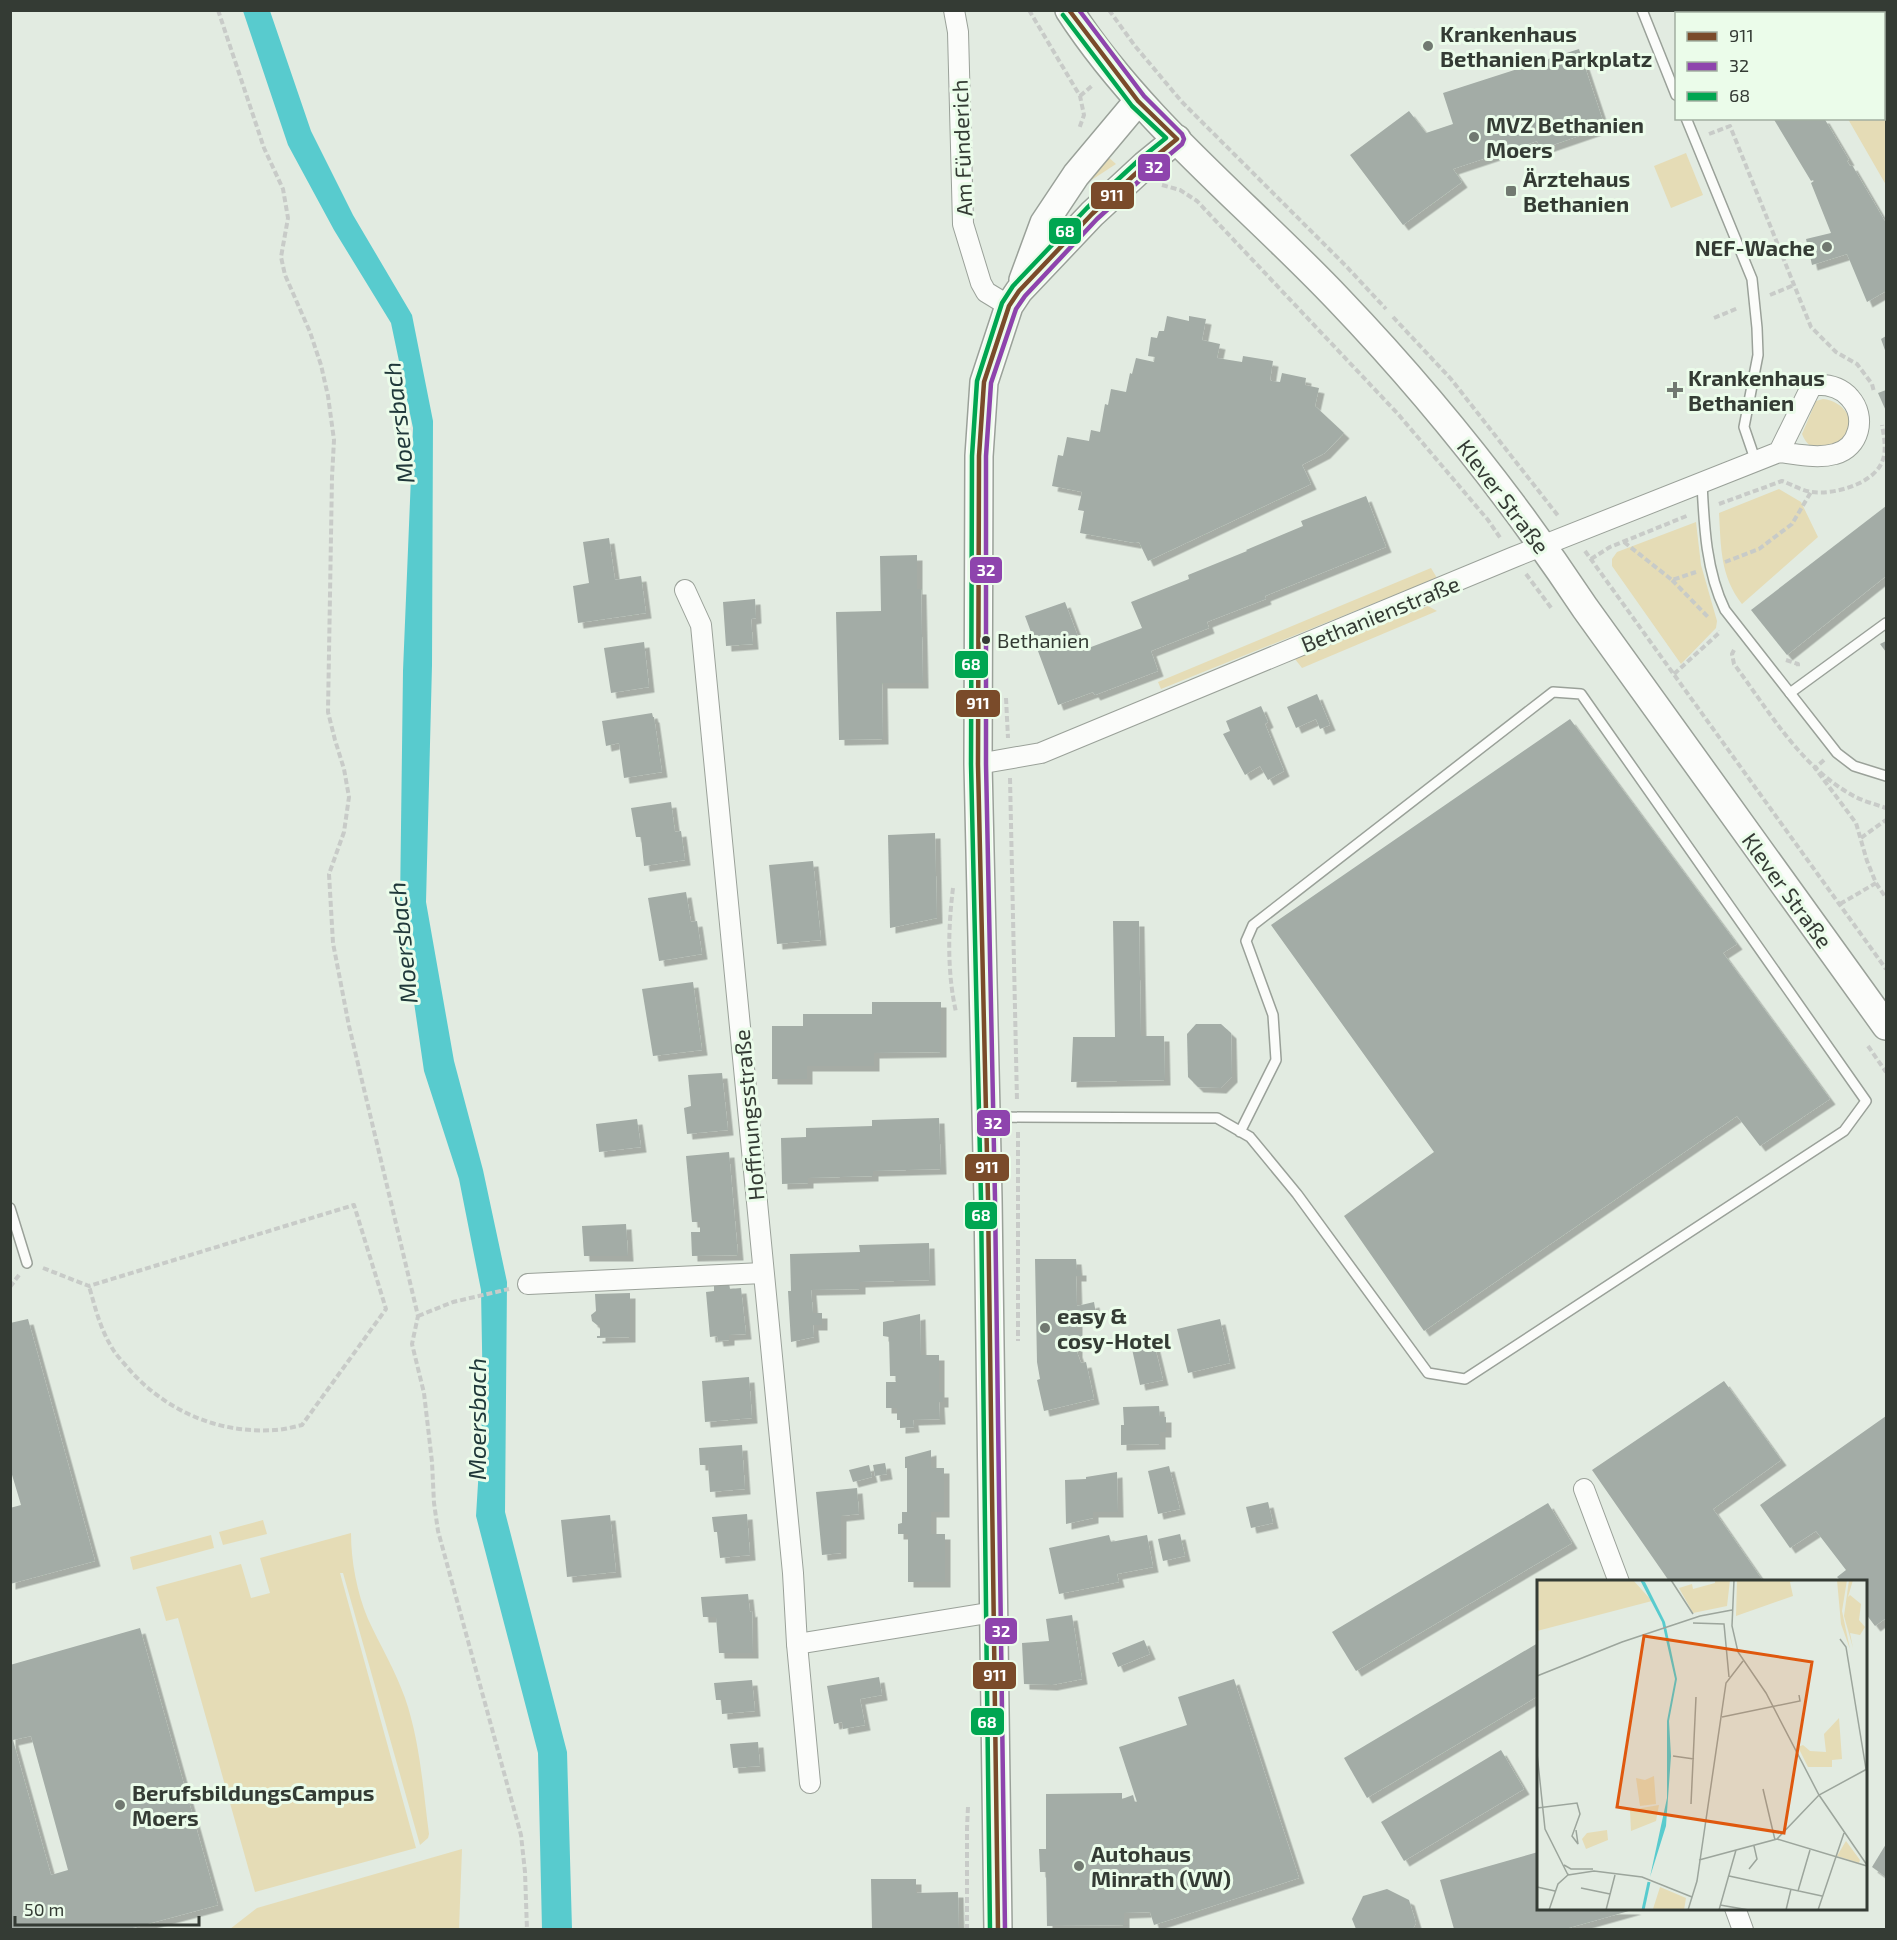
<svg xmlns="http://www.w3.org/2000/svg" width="1897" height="1940" font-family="'Exo 2',sans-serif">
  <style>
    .green { fill: #e5dcb6 }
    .water { fill: #58cbce }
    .building { fill: #a3aca6; fill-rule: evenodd; filter: url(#shadow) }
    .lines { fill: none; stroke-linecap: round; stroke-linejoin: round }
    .lane-casing { stroke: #9aa199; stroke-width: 12 }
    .street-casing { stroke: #9aa199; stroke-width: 22 }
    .secondary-casing { stroke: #9aa199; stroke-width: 30 }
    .path { stroke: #c8cbc8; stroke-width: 4; stroke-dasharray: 6 3; stroke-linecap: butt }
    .lane { stroke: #fbfcfa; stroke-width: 9 }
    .street { stroke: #fbfcfa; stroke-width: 20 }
    .secondary { stroke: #fbfcfa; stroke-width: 27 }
    .bus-1-casing { stroke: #ebfcea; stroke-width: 9 }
    .bus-2-casing { stroke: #ebfcea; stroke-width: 9 }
    .bus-3-casing { stroke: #ebfcea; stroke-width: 9 }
    .bus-1 { stroke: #7a4b2a; stroke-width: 4.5 }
    .bus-2 { stroke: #8e44ad; stroke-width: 4.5 }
    .bus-3 { stroke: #00a651; stroke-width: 4.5 }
    .poi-dot { fill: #717971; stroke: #ebfcea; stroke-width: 2 }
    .bus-dot { fill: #343b34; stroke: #ebfcea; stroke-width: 2 }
    .labels { text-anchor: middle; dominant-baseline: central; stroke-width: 6; stroke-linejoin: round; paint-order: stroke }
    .bus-label { font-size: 20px; fill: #343b34; stroke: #ebfcea; text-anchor: start }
    .poi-label { font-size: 22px; font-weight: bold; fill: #343b34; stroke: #ebfcea; text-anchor: start }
    .street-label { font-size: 22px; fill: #343b34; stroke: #ebfcea }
    .water-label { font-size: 24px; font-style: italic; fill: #20383a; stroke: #ebfcea }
    .inset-river { fill: none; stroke: #58cbce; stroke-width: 3 }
    .inset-road { fill: none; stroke: #9ca59c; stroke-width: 1.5 }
    .view { fill: #df580e; fill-opacity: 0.15; stroke: #df580e; stroke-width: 3 }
    .inset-edge { fill: none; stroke: #343b34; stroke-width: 3 }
    .line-badge { stroke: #ebfcea; stroke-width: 2 }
    .badge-label { font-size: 16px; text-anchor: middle; font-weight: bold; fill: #fff }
  </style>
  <defs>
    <filter id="shadow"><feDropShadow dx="5.5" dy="5.5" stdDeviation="0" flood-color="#0004"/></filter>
  </defs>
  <rect width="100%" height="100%" fill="#e2ebe1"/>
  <g class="green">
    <path d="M1825,10l61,1v174l-38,-66 36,-1v-104l-67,-1z"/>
    <path d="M1686,153l17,42 -32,13 -17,-42z"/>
    <path d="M1106,155l10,9 -32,21z"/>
    <path d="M1823,399c20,2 35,21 22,39 -3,4 -8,7 -11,10 -17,0 -25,3 -32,-14l14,-33z"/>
    <path d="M1779,489l22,13 17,35 -76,67c-22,-28 -21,-57 -23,-91z"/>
    <path d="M1696,522l5,43 16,56 -1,7 -35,36 -69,-98v-7l5,-7z"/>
    <path d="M1431,568l6,10 -276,111 -3,-7z"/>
    <path d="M1428,606l9,5 -135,57 -7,-9z"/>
    <path d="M263,1520l4,14 -44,11 -4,-13z"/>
    <path d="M351,1533c0,28 6,60 17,86 12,26 27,51 37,79 15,43 18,91 24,136l-1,4 -8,7 -77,-272h-3l76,275 -161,44 -77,-274 -12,3 -10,-34 85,-23 10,34 19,-5 -10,-35z"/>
    <path d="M211,1535l3,13 -81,22 -3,-13z"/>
    <path d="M462,1849l-3,80h-229l27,-21z"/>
  </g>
  <path class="water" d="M243,11h27l41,120 42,84 59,100 21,106 -1,244 -6,237 28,159 29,109 24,112 -2,230 62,240 5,177h-30l-4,-176 -62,-237 7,-113 -2,-113 -22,-111 -35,-108 -24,-165 3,-235 10,-243 -22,-105 -57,-93 -46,-85z"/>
  <g class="building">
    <path d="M1729,10h40l2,4h-47z"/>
    <path d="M1579,49l26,78 -64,22 -4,-8 -84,28 9,13 -59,43 -53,-70 59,-44 17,22 27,-9 -10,-31z"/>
    <path d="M1773,118h51l25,42 -2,1 3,5 2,-1 34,58v68l-19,11 -20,-48 -35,11 -6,-26 25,-6 -20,-50 3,-2 -1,-1 -2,1z"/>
    <path d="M1167,316l22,5v-5l17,3 -4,21 18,4 -3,14 25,4 1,-6 30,5 -3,19 2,1 8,1 2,-9 24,5 -1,7 14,3 -4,18 29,27 -19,20 -23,12 9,19 -163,77 -9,-19 -4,1 -55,-10 4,-22 -6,-1 4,-18 -30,-6 6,-31 5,1 4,-19 22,4 2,-11 9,2 5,-28 3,1 3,-16 15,3 4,-19 2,1 4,-16 18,4 1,-5 -7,-1 3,-19 6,1 2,-7h5z"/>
    <path d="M1886,336v17l-5,-14z"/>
    <path d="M1886,390v21l-8,-18z"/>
    <path d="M1366,496l20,51 -121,49 1,3 -59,23 2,6 -58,23 7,20 -63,24 -2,-3 -35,13 -33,-89 40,-14 18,48 59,-22 -11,-26 58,-23 -1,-4 59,-24 -1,-1 57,-24 -2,-5z"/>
    <path d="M1886,506v70l-99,79 -36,-45z"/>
    <path d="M609,538l6,42 26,-4 5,37 -68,10 -5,-37 16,-3 -6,-41z"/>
    <path d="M917,555v34h4l2,94h-41l1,56 -44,1 -3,-128 45,-1 -1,-55z"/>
    <path d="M755,599l1,19 -5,1 2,25 -27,2 -3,-44z"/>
    <path d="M1886,641v11l-6,-8z"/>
    <path d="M644,642l5,45 -38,6 -7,-45z"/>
    <path d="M1317,694l13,31 -10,4 -4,-10 -20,9 -9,-21z"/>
    <path d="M1261,706l7,16 -3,2 19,47 -16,9 -8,-14 -15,9 -22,-41 7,-3 -4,-10z"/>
    <path d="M652,713l1,4h1l8,55 -38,6 -5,-35 -13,3 -4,-25z"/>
    <path d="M1570,719l167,225 -14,9 107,146 -70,47 -23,-30 -313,215 -80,-115 90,-64 -163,-227z"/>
    <path d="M671,802l4,30 6,-1 4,29 -41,6 -3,-29h-5l-5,-29z"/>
    <path d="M935,833l2,85 -47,10 -2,-93z"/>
    <path d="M813,861l8,79 -44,4 -8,-79z"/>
    <path d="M686,892l5,30 6,-1 5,33 -43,7 -11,-63z"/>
    <path d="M1113,921h26l2,115h23l1,44 -94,2 2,-45h42z"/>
    <path d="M693,982l9,68 -49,6 -11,-67z"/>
    <path d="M872,1002h69v50l-67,1v13h-67v13h-35v-53h31v-12h69z"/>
    <path d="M1196,1024h25l10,9 1,44 -11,11 -23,-1 -10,-10 -1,-43z"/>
    <path d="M722,1073l6,57 -41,4 -3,-26 7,-2 -3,-31z"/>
    <path d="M939,1118l2,51 -68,2v5l-65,2v5l-26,1 -1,-46 25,-1v-9l66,-2v-6z"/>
    <path d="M637,1119l4,28 -42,5 -3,-28z"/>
    <path d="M729,1152l9,103 -46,1 -1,-24h9v-10h-8l-6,-66z"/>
    <path d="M626,1224l2,32h-44l-2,-30z"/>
    <path d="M929,1243l1,37 -70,2v7l-49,1 2,23h9v12h-9l1,12 -23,5 -3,-51h3l-1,-37 70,-2 -1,-7z"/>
    <path d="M1035,1259h41l1,11h4v6h-5l1,30 17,-4 2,12 -19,5v12h5v7h-5v14l4,11 5,-1 8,37 -50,12 -7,-31 3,-1 -3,-17z"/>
    <path d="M729,1283l1,6 11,-1 5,46 -17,1v5l-11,1 -1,-5 -7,1 -4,-45 8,-1v-7z"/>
    <path d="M630,1293v44l-33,1v-2h3v-11h-3l-5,-4 -1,-6 5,-4 -1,-17z"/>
    <path d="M920,1314l1,41h18v37h4v10h-4l1,17 -27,1 1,7 -14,1v-8h-3v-12h-11v-26h10v-6h-6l-1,-39 -6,-1v-14z"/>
    <path d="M28,1319l67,242 -85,23v-76l11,-3 -11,-37v-145z"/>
    <path d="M1220,1319l10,44 -42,10 -11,-44z"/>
    <path d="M1152,1335l11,45 -23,5 -10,-45z"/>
    <path d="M749,1377l3,41 -47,4 -3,-41z"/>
    <path d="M1724,1381l57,79 -68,49 50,72h-94l-77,-111z"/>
    <path d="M1159,1406l1,11h6v15h-6v12l-39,1v-20h3l-1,-18z"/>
    <path d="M1886,1416v202l-11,8 -9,-12v-12l2,-2 -2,-4v-15h-25l-4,-4 9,-7 -30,-39 -26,17 -30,-43z"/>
    <path d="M742,1445l3,44 -35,3 -2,-27h-8l-1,-17z"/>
    <path d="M931,1450v18h13v44h-13v22h14v48h-37v-48h-10v-10l4,-1v-11h5v-44h-2v-11z"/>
    <path d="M885,1463l2,11 -12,2 -2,-11z"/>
    <path d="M869,1465l3,12 -19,5 -4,-12z"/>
    <path d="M1169,1466l11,43 -22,5 -10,-43z"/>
    <path d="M1117,1472l1,40h-25v6l-27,6 -1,-44 21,-1v-2z"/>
    <path d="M857,1488l2,26 -18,2v37l-19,2 -6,-63z"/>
    <path d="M1268,1502l5,21 -22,5 -5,-21z"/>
    <path d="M1548,1503l24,40 -216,128 -24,-39z"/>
    <path d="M747,1514l3,41 -30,3 -3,-26h-3l-2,-15z"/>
    <path d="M610,1515l6,57 -49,5 -6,-57z"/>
    <path d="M1180,1534l5,22 -22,5 -5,-22z"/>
    <path d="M1109,1535l2,7 36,-7 6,32 -36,7 2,8 -60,12 -10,-46z"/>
    <path d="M748,1594l2,18 2,-1 1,42h-34l-3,-36h-13l-2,-20z"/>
    <path d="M1072,1615l10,64 -30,6 -28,-1 -2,-41 27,-2 -3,-22z"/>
    <path d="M140,1628l78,277 -89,24h-119v-264zM31,1736l37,134 -17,5 -38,-135z"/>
    <path d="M1144,1640l6,14 -32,13 -6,-14z"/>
    <path d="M1538,1643v53l-171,102 -23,-40z"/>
    <path d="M879,1677l3,18 -22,4 5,26 -22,4 -1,-7 -8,2 -7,-38z"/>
    <path d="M1234,1679l65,199 -145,47 -4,-13 -26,1v12l-77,1 -1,-54h-6l-1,-23h7v-55l76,-1v6l11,-4 2,7h2l-18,-55 68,-22 -9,-28z"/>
    <path d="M752,1680l3,31 -33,3 -1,-14h-5l-2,-17z"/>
    <path d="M758,1742l2,24 -27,2 -3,-24z"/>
    <path d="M1501,1750l23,39 -120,72 -23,-39z"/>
    <path d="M1886,1844v33l-14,-10z"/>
    <path d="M1538,1852v56l98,1 -71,20h-111l-14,-49z"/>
    <path d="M871,1879h45v14l42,-1 1,37h-87z"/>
    <path d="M1387,1889l22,11 7,23 -3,6h-57l-4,-10 11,-23z"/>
  </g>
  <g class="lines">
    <g class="lane-casing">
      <g id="lane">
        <path d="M1642,10l34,85"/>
        <path d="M1686,118l66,161 5,49 1,27 -14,72 12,35"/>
        <path d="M1702,483c2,42 4,88 23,127l112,143 17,13 32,10"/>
        <path d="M1790,693l96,-70"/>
        <path d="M988,1117l229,1 33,19 47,57 131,179 37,6 379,-248 22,-30 -285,-407 -28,-2 -300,233 -7,16 27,74 3,45 -36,72"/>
        <path d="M10,1208l17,55"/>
      </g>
    </g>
    <g class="street-casing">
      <g id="street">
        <path d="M954,10l4,22 5,192 18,59 5,9 23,14"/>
        <path d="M685,590l16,35 92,948 4,71 13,139"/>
        <path d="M978,764l63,-11 473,-196 265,-105c18,2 38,7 56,2 24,-6 32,-37 15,-56 -9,-11 -24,-14 -38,-13l-33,67"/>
        <path d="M528,1284l235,-11"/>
        <path d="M1584,1489l35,93"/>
        <path d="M797,1644l197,-32"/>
        <path d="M1735,1908l8,22"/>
      </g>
    </g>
    <g class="secondary-casing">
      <g id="secondary">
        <path d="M1069,10c71,110 180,195 269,289 91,95 174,199 247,309l301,418"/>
        <path d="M1023,280l21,-57 32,-48 62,-74"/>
        <path d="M998,1930l-10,-731 -10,-435 1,-308 5,-74 25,-76 10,-15 73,-77 53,-49 32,-26"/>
      </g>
    </g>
    <g class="path">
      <path d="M218,10l46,138 19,41 5,29 -7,39 4,18 25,57 11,33 7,31 6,44 -2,37 -4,235 7,28 9,29 5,28 -5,35 -15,42 4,69 16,83 69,290 -6,28 12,49 8,69 2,41 4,28 83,304 4,37 2,58"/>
      <path d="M1029,10l51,86 4,19 -5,14"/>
      <path d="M1109,10l26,36 47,56 164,164 40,43"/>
      <path d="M1080,96l13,-11"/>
      <path d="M1709,134l21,-8 81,201 25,25 21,12 15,20 2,8"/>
      <path d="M1162,185l18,5 17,11 201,213 90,106 13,19"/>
      <path d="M1770,295l24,-10"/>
      <path d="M1393,317l58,62 108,138"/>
      <path d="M1714,318l24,-10"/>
      <path d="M1719,504l63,-23c9,3 20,10 30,11 22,3 61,-8 70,-30 5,-11 2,-26 0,-37"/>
      <path d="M1624,542l48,38 24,-8"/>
      <path d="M1585,551l301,418"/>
      <path d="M1591,559l19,-12 79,-32"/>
      <path d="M1725,562l34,-13 33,-25 19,-32"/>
      <path d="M1526,574l26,35"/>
      <path d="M1672,580l37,38"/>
      <path d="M1734,650l-2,4 2,10c35,47 66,102 118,131 10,6 23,9 34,13"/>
      <path d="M1786,660l12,4v3"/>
      <path d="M1674,674l45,-41 -1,-2"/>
      <path d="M1006,698l2,40"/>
      <path d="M1824,760l-9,8 41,55 11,38 9,22 10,15"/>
      <path d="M1010,778l7,323"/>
      <path d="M1861,838l25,-18"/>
      <path d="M953,888c-5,41 -6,84 3,124"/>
      <path d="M1840,904l36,-21"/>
      <path d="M1868,1046l18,26"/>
      <path d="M1018,1132v209"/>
      <path d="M43,1268l46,18 265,-81 32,104 -84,116c-9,2 -19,5 -28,5 -56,4 -110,-20 -146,-62 -6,-7 -13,-14 -17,-22 -11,-18 -16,-39 -22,-60"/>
      <path d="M10,1287l9,-12"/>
      <path d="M418,1316l35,-14 56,-13"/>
      <path d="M967,1930v-102l1,-21"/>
    </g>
    <use href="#lane" class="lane"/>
    <use href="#street" class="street"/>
    <use href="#secondary" class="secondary"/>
    <g class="bus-1-casing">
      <path id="bus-1" d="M998,1930l-10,-731 -10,-435 1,-308 5,-74 25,-76 10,-15 73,-77 53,-49 32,-26 -39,-38 -69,-91"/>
    </g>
    <g class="bus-2-casing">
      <path id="bus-2" d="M1005,1930l-10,-731 -9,-435v-308l5,-73 25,-74 9,-13 72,-77 53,-48 32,-27 2,-5 -2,-5 -38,-38 -65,-86"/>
    </g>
    <g class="bus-3-casing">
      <path id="bus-3" d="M990,1930l-9,-731 -10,-435 1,-308 5,-75 25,-78 11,-17 74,-78 53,-49 26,-21 -34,-32 -69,-91"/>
    </g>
    <use href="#bus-1" class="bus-1"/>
    <use href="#bus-2" class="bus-2"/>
    <use href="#bus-3" class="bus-3"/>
  </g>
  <g class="poi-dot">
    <circle cx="1428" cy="46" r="6"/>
    <circle cx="1474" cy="137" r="6"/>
    <rect x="1505" y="185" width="12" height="12" rx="3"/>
    <circle cx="1827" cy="247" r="6"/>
    <path d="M1672 381h6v6h6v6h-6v6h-6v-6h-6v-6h6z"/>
    <circle cx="1045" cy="1328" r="6"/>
    <circle cx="120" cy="1805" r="6"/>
    <circle cx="1079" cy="1866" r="6"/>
  </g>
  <circle class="bus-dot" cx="986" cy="640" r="5"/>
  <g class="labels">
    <g class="bus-label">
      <text x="997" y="640">Bethanien</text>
    </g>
    <g class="poi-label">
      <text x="1440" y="33">Krankenhaus<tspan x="1440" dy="25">Bethanien Parkplatz</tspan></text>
      <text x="1486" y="124">MVZ Bethanien<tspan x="1486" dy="25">Moers</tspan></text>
      <text x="1523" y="178">Ärztehaus<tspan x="1523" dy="25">Bethanien</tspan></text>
      <text x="1815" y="247" text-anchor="end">NEF-Wache</text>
      <text x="1688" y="377">Krankenhaus<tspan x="1688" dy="25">Bethanien</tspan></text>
      <text x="1057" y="1315">easy &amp;<tspan x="1057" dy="25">cosy-Hotel</tspan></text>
      <text x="132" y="1792">BerufsbildungsCampus<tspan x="132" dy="25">Moers</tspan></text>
      <text x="1091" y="1853">Autohaus<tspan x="1091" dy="25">Minrath (VW)</tspan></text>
    </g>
    <g class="street-label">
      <text transform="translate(961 148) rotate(-92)">Am Fünderich</text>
      <text transform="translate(1504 496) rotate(53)">Klever Straße</text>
      <text transform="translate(1380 613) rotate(-22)">Bethanienstraße</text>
      <text transform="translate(1788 890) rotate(54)">Klever Straße</text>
      <text transform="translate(748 1115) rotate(-95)">Hoffnungsstraße</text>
    </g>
    <g class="water-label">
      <text transform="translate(398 423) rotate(-97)">Moersbach</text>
      <text transform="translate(402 943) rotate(-96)">Moersbach</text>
      <text transform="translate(476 1419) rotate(-90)">Moersbach</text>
    </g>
  </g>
  <g transform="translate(1537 1580)">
    <rect width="330" height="330" fill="#e2ebe1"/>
    <path d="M0,0h96l19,21 -115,30zM178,0h15l-3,26 -34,7 -14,-25 13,-4 1,5 22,-6zM200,0h61l-8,2 3,14 -57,20zM300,0h10l-5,31 8,38 -9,-25zM312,0h4l-5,17 2,-2 11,9 -2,16 6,7 -5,8 -10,-2 3,15 -9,-32zM302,138l3,41 -10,1v7h-24l-10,-20 5,-2 7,6 16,1 -2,-18zM117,196l2,28 -16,2 -4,-28 9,2zM122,225l-3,16 -25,10 -1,-21zM70,250l1,10 -22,9 -4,-10 5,-6zM309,261l14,19 -1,3 -22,-7zM123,307l26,11 -2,12h-39l8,-1z" fill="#e5dcb6"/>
    <path d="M103,0l5,2 20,40 12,57 -8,42 2,35 -5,70 -16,51 17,-79v-77l8,-42 -13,-57z" fill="#58cbce"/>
    <path class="inset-river" d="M106,330l6,-28"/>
    <path class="inset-road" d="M134,0l22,34M197,0l-2,46 6,26 28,41 53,102 48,70M156,43l31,1 5,53M303,59l6,8 20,122M0,96l85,-34 78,-26 32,-6M185,137l78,-16 -1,-6M0,173l8,76 23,46M136,176l21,3M226,209l12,51M154,224l5,-107M0,228l40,-5 3,11 -8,22 6,8 -2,-14M240,259l90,27M162,280l78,-21 42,-44 48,-26M27,285l7,4h22M212,289l8,-10 -3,-13M31,295l26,-4 48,6 50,20M192,296l93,20M0,307l18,4M44,308l29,6M261,311l12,-41M183,325l29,5M12,330l9,-26 11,-10M69,330l9,-35M151,330l9,-29 29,-198 17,-22M182,330l17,-60M249,330l5,-21M281,330l26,-77"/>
    <path class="view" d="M107,56l168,26 -28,171 -167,-26z"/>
    <rect width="330" height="330" class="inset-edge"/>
  </g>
  <g class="line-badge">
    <rect x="1137" y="153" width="34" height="29" rx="6" fill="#8e44ad"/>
    <rect x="1090" y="181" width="45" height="29" rx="6" fill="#7a4b2a"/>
    <rect x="1048" y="217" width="34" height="28" rx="6" fill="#00a651"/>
    <rect x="969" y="556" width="34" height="28" rx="6" fill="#8e44ad"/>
    <rect x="954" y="650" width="35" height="29" rx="6" fill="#00a651"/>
    <rect x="955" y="689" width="46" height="29" rx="6" fill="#7a4b2a"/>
    <rect x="976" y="1109" width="35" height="28" rx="6" fill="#8e44ad"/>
    <rect x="964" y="1153" width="46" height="29" rx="6" fill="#7a4b2a"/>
    <rect x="964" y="1201" width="34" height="29" rx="6" fill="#00a651"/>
    <rect x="984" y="1617" width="34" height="28" rx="6" fill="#8e44ad"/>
    <rect x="972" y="1661" width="45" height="29" rx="6" fill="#7a4b2a"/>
    <rect x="970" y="1707" width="35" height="29" rx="6" fill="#00a651"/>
  </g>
  <g class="badge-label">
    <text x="1154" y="173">32</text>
    <text x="1112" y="201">911</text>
    <text x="1065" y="237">68</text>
    <text x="986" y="576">32</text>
    <text x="971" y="670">68</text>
    <text x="978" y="709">911</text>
    <text x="993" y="1129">32</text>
    <text x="987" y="1173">911</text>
    <text x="981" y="1221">68</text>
    <text x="1001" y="1637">32</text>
    <text x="995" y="1681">911</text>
    <text x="987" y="1728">68</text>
  </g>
  <rect width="1897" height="1940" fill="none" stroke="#343b34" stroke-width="24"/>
  <rect x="1675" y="12" width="210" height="108" fill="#ebfcea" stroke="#a2afa1" stroke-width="1.5"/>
  <rect x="1687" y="32" width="30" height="9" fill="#7a4b2a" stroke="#a2afa1" stroke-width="1.5"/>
  <text x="1729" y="42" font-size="18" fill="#343b34">911</text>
  <rect x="1687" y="62" width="30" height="9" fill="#8e44ad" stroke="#a2afa1" stroke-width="1.5"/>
  <text x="1729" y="72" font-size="18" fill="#343b34">32</text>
  <rect x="1687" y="92" width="30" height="9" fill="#00a651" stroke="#a2afa1" stroke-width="1.5"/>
  <text x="1729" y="102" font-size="18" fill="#343b34">68</text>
  <path d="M15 1916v9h184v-9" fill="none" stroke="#343b34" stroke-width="3"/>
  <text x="24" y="1916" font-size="18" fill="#343b34" stroke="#ebfcea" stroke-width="4.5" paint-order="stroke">50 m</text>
</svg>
